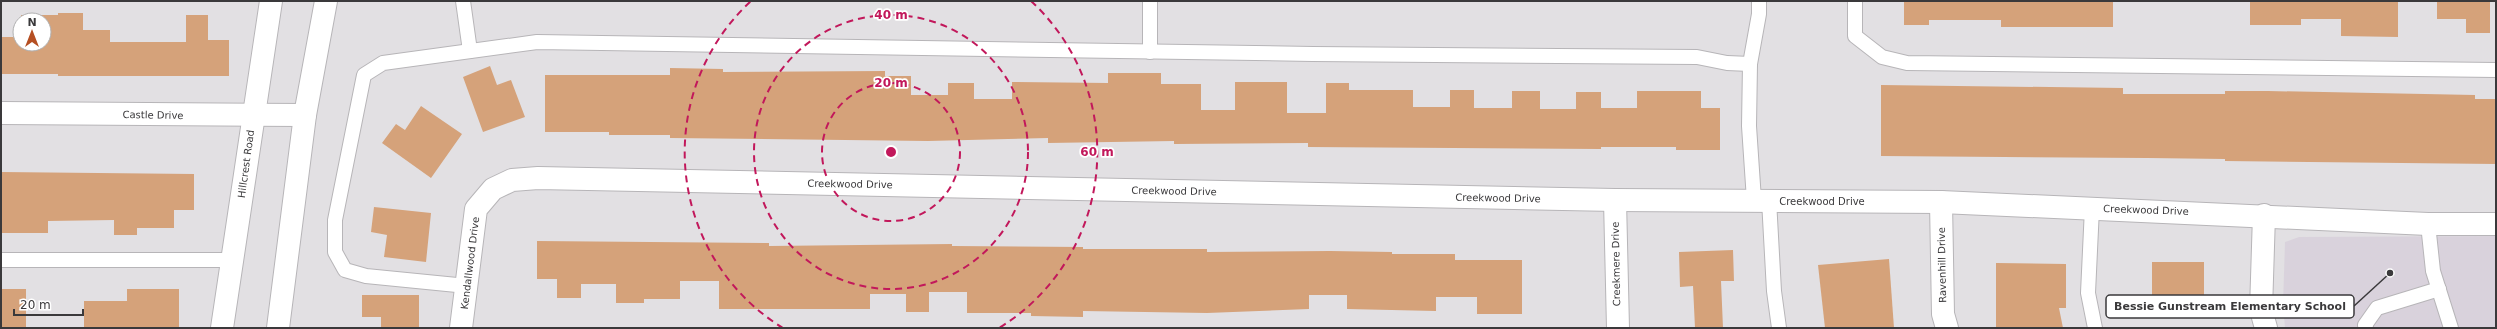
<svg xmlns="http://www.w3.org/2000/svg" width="2497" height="329" font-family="'DejaVu Sans',sans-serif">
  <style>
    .built { fill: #d9d2dc }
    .building { fill: #d5a27a }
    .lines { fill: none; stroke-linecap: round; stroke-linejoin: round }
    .service-casing { stroke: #b7b5b8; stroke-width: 16 }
    .minor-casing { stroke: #b7b5b8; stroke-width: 24 }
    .secondary-casing { stroke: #b7b5b8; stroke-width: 24 }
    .service { stroke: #fff; stroke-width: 14 }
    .minor { stroke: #fff; stroke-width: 22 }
    .secondary { stroke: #fff; stroke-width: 22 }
    .ring { fill: none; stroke: #c2185b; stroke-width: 2; stroke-dasharray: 7 5 }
    .labels { text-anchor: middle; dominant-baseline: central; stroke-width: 3.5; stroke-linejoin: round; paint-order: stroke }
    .street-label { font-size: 10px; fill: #3a393b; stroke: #fff }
    .centre { fill: #c2185b; stroke: #fff; stroke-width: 2 }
    .ring-label { font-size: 12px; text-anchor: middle; font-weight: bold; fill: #c2185b; stroke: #fff; stroke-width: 3.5; stroke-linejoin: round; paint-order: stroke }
    .leader { fill: none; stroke: #3a393b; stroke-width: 1.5 }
    .callout-dot { fill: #3a393b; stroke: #fff; stroke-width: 1.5 }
    .callout { fill: #fff; stroke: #3a393b; stroke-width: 1.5 }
    .callout-label { font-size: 11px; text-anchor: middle; font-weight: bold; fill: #3a393b }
  </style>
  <rect width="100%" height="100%" fill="#e2e0e3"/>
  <path class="built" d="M2496,236v92h-211l-2,-24 2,-62 14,-5z"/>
  <g class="building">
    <path d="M1904,1h209v26h-112v-7h-72v5h-25z"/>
    <path d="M2250,1h148v36l-57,-1v-17h-40v6h-51z"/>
    <path d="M2437,1h53v32h-24v-14h-29z"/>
    <path d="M58,13h25v17h27v12h76v-27h22v25h21v36h-171v-2h-57v-37h19v7h24v-24h-23v-5h37z"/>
    <path d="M490,66l7,19 14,-5 14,37 -42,15 -20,-55z"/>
    <path d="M670,68l53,1v3l162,-1v5h26v19h37v-12h26v16h38v-17l96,1v-10h53v11h40v26h34v-28h52v31h39v-30h23v7h64v17h37v-17h24v18h38v-17h28v18h36v-17h25v16h36v-17h64v17h19v42h-44v-3h-75v2l-293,-2v-4l-134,1v-3l-126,2v-5l-120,3 -258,-3v-3h-61v-3h-64v-57h125z"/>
    <path d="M1881,85l242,3v6h102v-3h43l207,4v4h21v65l-271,-3v-2l-77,-1 -267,-2z"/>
    <path d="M421,106l41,28 -31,44 -49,-35 14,-19 9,6z"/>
    <path d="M1,172l193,2v36h-20v18h-37v7h-23v-15l-66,1v12h-47z"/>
    <path d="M374,207l57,6 -5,49 -42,-5 3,-22 -16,-3z"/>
    <path d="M537,241l232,2v3l183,-2v2l131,1v2h124v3l123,-1 62,1v2h63v6h67v54h-45v-17h-41v14l-89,-2v-14h-38v14l-102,4 -124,-2v6l-52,-1v-3h-64v-21h-38v20h-23v-18h-36v15h-151v-28h-39v18h-36v4h-28v-19h-35v14h-24v-19h-20z"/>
    <path d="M1733,250l1,31h-13l2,47h-28l-2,-42 -13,1 -1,-35z"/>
    <path d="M1889,259l5,69h-69l-7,-63z"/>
    <path d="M2152,262h52v34h-9v21h-30v-19h-13z"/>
    <path d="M1996,263l70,1v44h-7l4,20h-67z"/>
    <rect x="1" y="289" width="25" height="39"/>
    <path d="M127,289h52v39h-95v-27h43z"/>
    <path d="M362,295h57v33h-38v-11h-19z"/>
  </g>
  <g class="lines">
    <g class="service-casing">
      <g id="service">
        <path d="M463,1l7,50"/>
        <path d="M1855,1v35l27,21 25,6 589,7"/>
        <path d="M1150,52v-51"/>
        <path d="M1750,64l9,-50v-13"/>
        <path d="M1769,200l5,91 5,37"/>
        <path d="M2092,208l-4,85 7,35"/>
        <path d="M2428,224l5,47 18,57"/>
        <path d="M1,260h231"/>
        <path d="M467,286l-101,-10 -21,-6 -10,-18v-32l29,-145 19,-12 154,-21 776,12 384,3 30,6 23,1 -1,62 5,74"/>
        <path d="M2366,328l-1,-3 12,-17 62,-19"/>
      </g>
    </g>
    <g class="minor-casing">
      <g id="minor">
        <path d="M1,113l304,2"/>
        <path d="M1615,200l3,128"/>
        <path d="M1941,202l2,112 4,14"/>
        <path d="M2264,215l-3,95 5,18"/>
        <path d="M461,328l15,-119 17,-20 19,-9 26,-2 1077,22 326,2 487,22h68"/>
      </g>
    </g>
    <g class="secondary-casing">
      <g id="secondary">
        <path d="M222,328l49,-327"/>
        <path d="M278,328l27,-213 21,-114"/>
      </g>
    </g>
    <use href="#service" class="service"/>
    <use href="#minor" class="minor"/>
    <use href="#secondary" class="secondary"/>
  </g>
  <g class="ring">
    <circle cx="891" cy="152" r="69"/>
    <circle cx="891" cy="152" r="137"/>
    <path d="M783 328A206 206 0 0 1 751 1M1031 1A206 206 0 0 1 999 328"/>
  </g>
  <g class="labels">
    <g class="street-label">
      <text transform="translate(153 115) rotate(1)">Castle Drive</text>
      <text transform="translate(246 164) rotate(-82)">Hillcrest Road</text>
      <text transform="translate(850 184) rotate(1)">Creekwood Drive</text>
      <text transform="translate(1174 191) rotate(1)">Creekwood Drive</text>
      <text transform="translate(1498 198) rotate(1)">Creekwood Drive</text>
      <text x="1822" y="201">Creekwood Drive</text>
      <text transform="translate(2146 210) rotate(2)">Creekwood Drive</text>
      <text transform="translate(470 263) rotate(-83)">Kendallwood Drive</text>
      <text transform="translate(1616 264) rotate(-91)">Creekmere Drive</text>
      <text transform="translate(1942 265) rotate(-91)">Ravenhill Drive</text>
    </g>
  </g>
  <circle cx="891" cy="152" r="6" class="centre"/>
  <g class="ring-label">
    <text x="891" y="19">40 m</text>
    <text x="891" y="87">20 m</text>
    <text x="1097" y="156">60 m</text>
  </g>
  <path class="leader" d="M2390 273L2354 306"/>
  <circle class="callout-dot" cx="2390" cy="273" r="4"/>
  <rect class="callout" x="2106" y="295" width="248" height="23" rx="4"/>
  <g class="callout-label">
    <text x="2230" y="310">Bessie Gunstream Elementary School</text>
  </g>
  <rect width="2497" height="329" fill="none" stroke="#3a393b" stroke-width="4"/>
  <g transform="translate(32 32)"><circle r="19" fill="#ffffff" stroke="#b0b0b1"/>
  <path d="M0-3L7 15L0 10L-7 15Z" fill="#b54f22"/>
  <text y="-6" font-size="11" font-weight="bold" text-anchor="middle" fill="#3a393b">N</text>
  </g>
  <path d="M14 309v6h69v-6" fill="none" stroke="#3a393b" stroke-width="2"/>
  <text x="20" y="309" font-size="12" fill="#3a393b" stroke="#ffffff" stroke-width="3" paint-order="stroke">20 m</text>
</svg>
